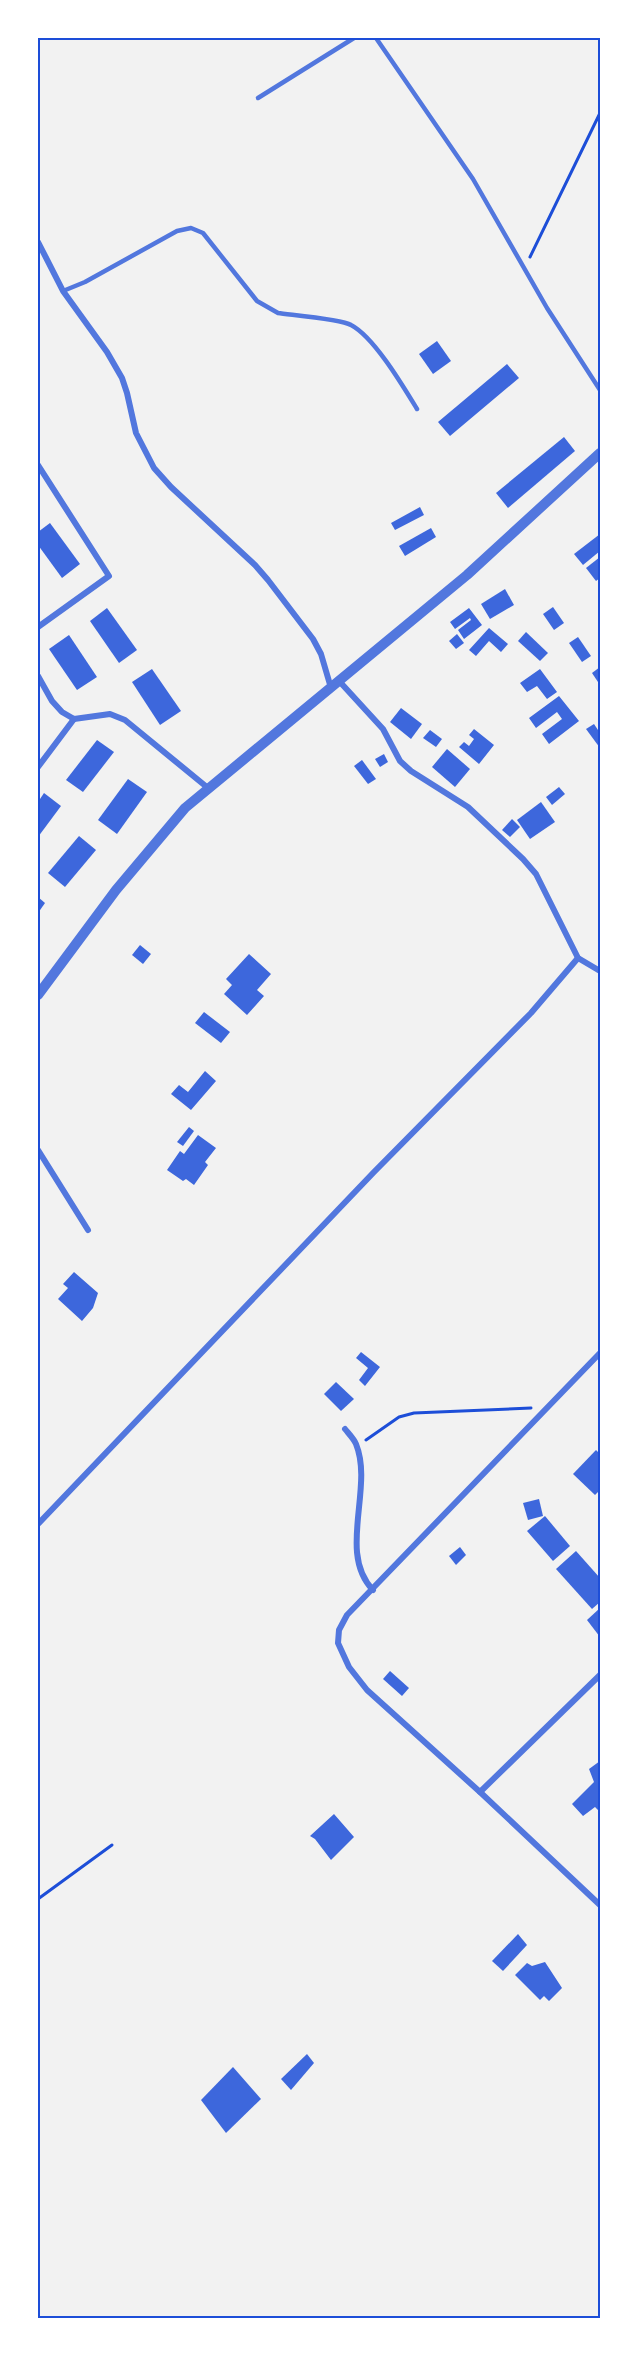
<svg xmlns="http://www.w3.org/2000/svg" width="638" height="2356" font-family="Spectral,serif">
  <style>
    .building { fill: #3d67dc }
    .lines { fill: none; stroke-linecap: round; stroke-linejoin: round }
    .path { stroke: #1d4ed8; stroke-width: 3 }
    .service { stroke: #5277de; stroke-width: 4.5 }
    .minor { stroke: #5277de; stroke-width: 6 }
    .tertiary { stroke: #5277de; stroke-width: 10 }
    .neatline { fill: none; stroke: #1d4ed8; stroke-width: 2 }
  </style>
  <rect width="100%" height="100%" fill="#f2f2f2"/>
  <g class="building">
    <path d="M437,341l14,20 -18,13 -14,-20z"/>
    <path d="M507,364l12,14 -69,58 -12,-14z"/>
    <path d="M564,437l11,14 -67,57 -12,-15z"/>
    <path d="M420,507l4,8 -29,15 -4,-7z"/>
    <path d="M50,523l30,41 -18,14 -24,-33v-13z"/>
    <path d="M431,528l5,9 -31,19 -6,-10z"/>
    <path d="M600,534v17l-17,14 -9,-11z"/>
    <path d="M600,557v21l-4,3 -10,-13z"/>
    <path d="M505,589l9,16 -24,14 -9,-15z"/>
    <path d="M553,607l11,16 -10,7 -11,-16z"/>
    <path d="M107,608l30,42 -18,13 -29,-42z"/>
    <path d="M469,608l13,17 -18,14 -6,-9 13,-10 -1,-2 -15,11 -5,-7z"/>
    <path d="M489,628l19,16 -7,8 -12,-11 -13,15 -7,-6z"/>
    <path d="M526,632l22,21 -8,8 -22,-20z"/>
    <path d="M457,634l7,9 -8,6 -7,-8z"/>
    <path d="M69,635l28,42 -20,13 -28,-41z"/>
    <path d="M578,637l13,19 -9,6 -13,-19z"/>
    <path d="M600,667v18l-8,-12z"/>
    <path d="M152,669l29,42 -21,14 -28,-43z"/>
    <path d="M540,669l17,23 -10,7 -10,-13 -10,6 -7,-9z"/>
    <path d="M559,696l20,25 -30,23 -7,-10 20,-15 -5,-7 -21,16 -7,-10z"/>
    <path d="M401,708l21,16 -11,15 -21,-17z"/>
    <path d="M594,724l6,9v15l-14,-19z"/>
    <path d="M474,729l20,16 -15,19 -20,-17 5,-5 5,4 5,-7 -5,-4z"/>
    <path d="M430,730l12,9 -6,8 -13,-9z"/>
    <path d="M97,740l17,12 -31,40 -17,-12z"/>
    <path d="M447,749l23,20 -15,18 -23,-20z"/>
    <path d="M384,754l4,8 -8,5 -5,-8z"/>
    <path d="M362,760l14,19 -8,5 -14,-18z"/>
    <path d="M128,779l19,13 -30,42 -19,-14z"/>
    <path d="M559,787l6,7 -13,11 -6,-8z"/>
    <path d="M44,793l17,13 -23,31v-35z"/>
    <path d="M541,802l14,20 -25,17 -13,-19z"/>
    <path d="M512,819l8,8 -10,10 -8,-7z"/>
    <path d="M79,836l17,14 -31,37 -17,-14z"/>
    <path d="M38,897l7,6 -7,10z"/>
    <path d="M140,945l11,9 -8,10 -11,-9z"/>
    <path d="M249,954l22,20 -14,16 7,6 -17,19 -23,-21 8,-9 -6,-6z"/>
    <path d="M204,1012l26,20 -9,11 -26,-20z"/>
    <path d="M205,1071l11,10 -25,29 -20,-16 8,-9 9,7z"/>
    <path d="M189,1127l5,4 -11,15 -6,-4z"/>
    <path d="M198,1135l18,13 -11,14 3,3 -14,20 -8,-6 -3,2 -16,-11 13,-19 4,3z"/>
    <path d="M74,1272l24,21 -5,15 -11,13 -24,-22 10,-11 -5,-4z"/>
    <path d="M361,1352l19,15 -15,19 -6,-6 9,-12 -12,-10z"/>
    <path d="M336,1382l18,17 -13,12 -17,-17z"/>
    <path d="M596,1450l4,4v36l-5,5 -22,-21z"/>
    <path d="M539,1499l4,17 -15,4 -5,-17z"/>
    <path d="M545,1516l25,30 -17,15 -26,-30z"/>
    <path d="M460,1547l6,8 -10,10 -7,-9z"/>
    <path d="M576,1551l24,27v24l-8,7 -36,-40z"/>
    <path d="M600,1608v29l-13,-17z"/>
    <path d="M390,1671l19,17 -7,8 -19,-17z"/>
    <path d="M600,1761v51l-5,-5 -12,9 -11,-12 22,-22 -5,-13z"/>
    <path d="M334,1814l20,23 -23,23 -16,-21 -5,-3z"/>
    <path d="M518,1934l9,11 -24,26 -11,-10z"/>
    <path d="M545,1962l17,26 -13,13 -5,-5 -4,4 -25,-25 12,-12 5,3z"/>
    <path d="M307,2054l7,9 -23,27 -10,-11z"/>
    <path d="M233,2067l28,32 -35,34 -25,-33z"/>
  </g>
  <g class="lines">
    <g class="path">
      <path d="M530,257l70,-144"/>
      <path d="M366,1440l33,-23 15,-4 117,-5"/>
      <path d="M38,1899l74,-54"/>
    </g>
    <g class="service">
      <path d="M376,38l97,141 74,129 53,82"/>
      <path d="M258,98l96,-60"/>
      <path d="M63,291l22,-9 92,-51 14,-3 12,5 54,68 21,12c14,2 63,6 73,12 23,12 52,61 66,84"/>
    </g>
    <g class="minor">
      <path d="M38,242l25,49 44,61 15,26 5,15 9,40 18,35 17,19 84,78 13,15 45,59 8,15 10,34"/>
      <path d="M38,465l71,111 -71,51"/>
      <path d="M38,676l14,25 10,11 12,7 36,-5 15,6 83,68"/>
      <path d="M340,682l43,47 17,32 11,10 57,36 55,52 13,15 42,84 22,13"/>
      <path d="M38,767l36,-48"/>
      <path d="M38,1150l50,80"/>
      <path d="M600,1353l-253,262 -8,15 -1,13 11,24 18,23 113,102 120,113"/>
      <path d="M345,1429c4,5 9,10 11,15 18,44 -19,109 17,146"/>
      <path d="M38,1524l336,-352 157,-159 47,-55"/>
      <path d="M480,1792l120,-117"/>
    </g>
    <path class="tertiary" d="M38,995l78,-105 69,-82 282,-233 133,-122"/>
  </g>
  <rect width="638" height="2356" fill="none" stroke="#ffffff" stroke-width="78"/>
  <rect x="39" y="39" width="560" height="2278" class="neatline"/>
</svg>
